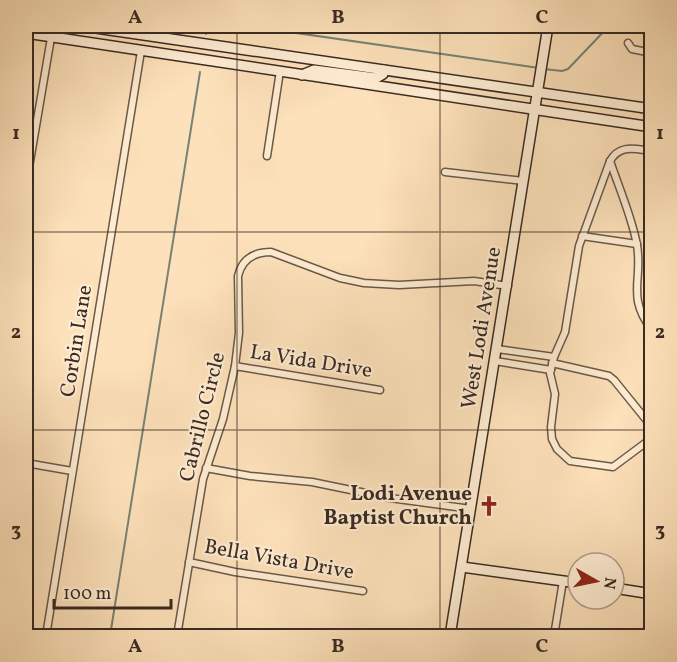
<svg xmlns="http://www.w3.org/2000/svg" width="677" height="662" font-family="Vollkorn,serif">
  <style>
    .lines { fill: none; stroke-linecap: round; stroke-linejoin: round }
    .stream { stroke: #778375; stroke-width: 2 }
    .street-casing { stroke: #6a5848; stroke-width: 9 }
    .secondary-casing { stroke: #392a22; stroke-width: 12 }
    .street { stroke: #feecd2; stroke-width: 6 }
    .secondary { stroke: #feecd2; stroke-width: 9 }
    .grid { fill: none; stroke: #392a22; stroke-width: 1.5; stroke-opacity: 0.55 }
    .labels { text-anchor: middle; dominant-baseline: central; stroke-width: 4.5; stroke-linejoin: round; paint-order: stroke }
    .street-label { font-size: 21px; fill: #392a22; stroke: #feecd2 }
    .poi-label { font-size: 21px; font-weight: bold; fill: #392a22; stroke: #feecd2; text-anchor: end }
    .neatline { fill: none; stroke: #392a22; stroke-width: 2 }
    .grid-label { font-size: 20px; text-anchor: middle; font-weight: bold; fill: #392a22 }
  </style>
  <rect width="100%" height="100%" fill="#fde1ba"/>
  <filter id="stains"><feTurbulence type="fractalNoise" baseFrequency=".00333" numOctaves="4"/><feColorMatrix values="0 0 0 0 .2 0 0 0 0 .09 0 0 0 0 .02 0 0 0 .5 -.17"/></filter>
  <radialGradient id="worn" r=".72"><stop offset=".6" stop-color="#630" stop-opacity="0"/><stop offset="1" stop-color="#630" stop-opacity=".3"/></radialGradient>
  <g class="lines">
    <g class="stream">
      <path d="M248,26l291,42"/>
      <path d="M206,34l1,-6 6,-2"/>
      <path d="M544,69l18,2 6,-2 41,-43"/>
      <path d="M110,636l90,-564"/>
    </g>
    <g class="street-casing">
      <g id="street">
        <path d="M628,43l4,6 20,4"/>
        <path d="M652,151c-18,-2 -32,-7 -42,10l-31,85 -14,86 -11,25 -4,16 5,21 -4,33 1,12 5,10 13,12 43,6 39,-29"/>
        <path d="M267,156l13,-85"/>
        <path d="M610,161c9,27 22,56 27,84 6,35 -11,52 15,85"/>
        <path d="M445,172l79,9"/>
        <path d="M26,185l27,-159"/>
        <path d="M582,236l55,8"/>
        <path d="M497,349l57,8"/>
        <path d="M495,361l56,9"/>
        <path d="M552,363l57,13 5,4 38,47"/>
        <path d="M235,366l145,24"/>
        <path d="M26,463l46,8"/>
        <path d="M206,468l44,8 62,6 78,16 81,11"/>
        <path d="M189,562l46,10 128,19"/>
        <path d="M46,636l95,-585"/>
        <path d="M177,636l26,-157 20,-60 12,-53 4,-33 -1,-57c4,-17 16,-24 33,-24l69,26 24,5 35,2 75,-4 34,5"/>
        <path d="M554,636l9,-55"/>
        <path d="M646,636l6,-33"/>
      </g>
    </g>
    <g class="secondary-casing">
      <g id="secondary">
        <path d="M82,26l570,83"/>
        <path d="M26,33l626,94"/>
        <path d="M302,75l12,-5 62,8 7,-4 1,-4"/>
        <path d="M462,567l116,16"/>
        <path d="M614,588l38,6"/>
        <path d="M450,636l98,-610"/>
      </g>
    </g>
    <use href="#street" class="street"/>
    <use href="#secondary" class="secondary"/>
  </g>
  <path class="grid" d="M237,26v610M440,26v610M26,232h626M26,430h626"/>
  <defs>
    <g id="church-bare" transform="scale(1.62)"><path d="M-1.2-6h2.4v3.5h3.3v2.4h-3.3V6h-2.4V-.1h-3.3v-2.4h3.3Z" fill="#8f2418" stroke="#feecd2" stroke-width="2.5" paint-order="stroke"/></g>
  </defs>
  <g fill-rule="evenodd">
    <use href="#church-bare" x="489" y="506"/>
  </g>
  <g class="labels">
    <g class="street-label">
      <text transform="translate(482 328) rotate(-81)">West Lodi Avenue</text>
      <text transform="translate(77 341) rotate(-81)">Corbin Lane</text>
      <text transform="translate(311 362) rotate(9)">La Vida Drive</text>
      <text transform="translate(203 417) rotate(-76)">Cabrillo Circle</text>
      <text transform="translate(279 560) rotate(10)">Bella Vista Drive</text>
    </g>
    <g class="poi-label">
      <text x="472" y="494">Lodi Avenue<tspan x="472" dy="24">Baptist Church</tspan></text>
    </g>
  </g>
  <rect width="677" height="662" fill="none" stroke="#fde1ba" stroke-width="66"/>
  <g transform="translate(596 581) rotate(99)"><circle r="28" fill="#feecd2" stroke="#af9e8c" stroke-width="1.5"/>
  <path d="M0-4.5L10 22L0 15L-10 22Z" fill="#8f2418"/>
  <text y="-9" font-size="16" font-weight="bold" text-anchor="middle" fill="#392a22">N</text>
  </g>
  <path d="M54 599v9h117v-9" fill="none" stroke="#392a22" stroke-width="3"/>
  <text x="63" y="599" font-size="18" fill="#392a22" stroke="#feecd2" stroke-width="4.5" paint-order="stroke">100 m</text>
  <rect x="33" y="33" width="611" height="596" class="neatline"/>
  <g class="grid-label">
    <text x="135" y="23">A</text>
    <text x="338" y="23">B</text>
    <text x="542" y="23">C</text>
    <text x="16" y="139">1</text>
    <text x="660" y="139">1</text>
    <text x="16" y="338">2</text>
    <text x="660" y="338">2</text>
    <text x="16" y="536">3</text>
    <text x="660" y="536">3</text>
    <text x="135" y="652">A</text>
    <text x="338" y="652">B</text>
    <text x="542" y="652">C</text>
  </g>
  <rect width="100%" height="100%" filter="url(#stains)"/>
  <rect width="100%" height="100%" fill="url(#worn)"/>
</svg>
